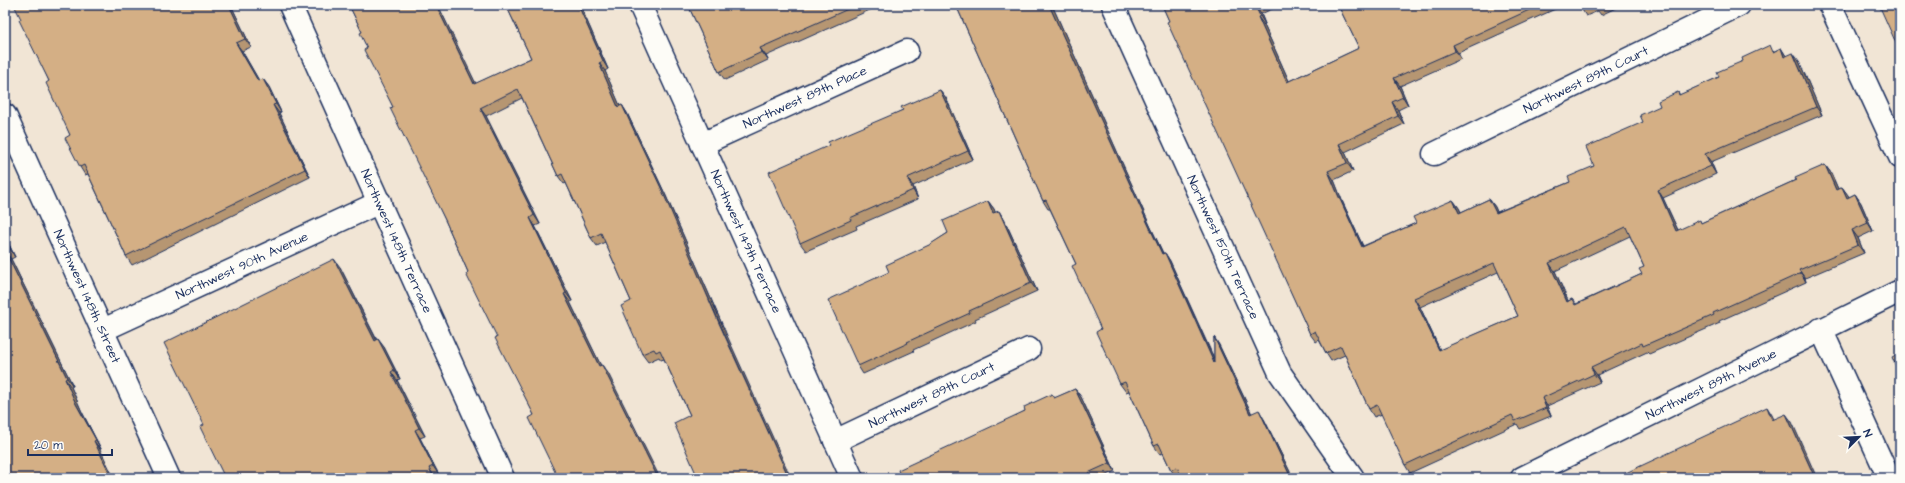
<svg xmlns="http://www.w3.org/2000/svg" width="1905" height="483" font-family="'Architects Daughter',sans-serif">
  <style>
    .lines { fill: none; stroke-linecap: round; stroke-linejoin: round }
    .street-casing { stroke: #1b2f5e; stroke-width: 25 }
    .secondary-casing { stroke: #1b2f5e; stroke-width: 25 }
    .street { stroke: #fdfcf7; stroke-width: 22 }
    .secondary { stroke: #fdfcf7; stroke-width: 22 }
    .wall { fill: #b69672; stroke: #1b2f5e; fill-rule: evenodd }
    .shaded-wall { fill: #947a5d; stroke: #1b2f5e }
    .building { fill: #d4af85; stroke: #1b2f5e; fill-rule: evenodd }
    .labels { text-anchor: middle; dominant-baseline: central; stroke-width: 4; stroke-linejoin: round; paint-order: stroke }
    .street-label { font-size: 13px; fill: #1b2f5e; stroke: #fdfcf7 }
  </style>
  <rect width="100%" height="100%" fill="#f1e5d5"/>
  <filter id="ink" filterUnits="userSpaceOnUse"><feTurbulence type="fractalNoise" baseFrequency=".025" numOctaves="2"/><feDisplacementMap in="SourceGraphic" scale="8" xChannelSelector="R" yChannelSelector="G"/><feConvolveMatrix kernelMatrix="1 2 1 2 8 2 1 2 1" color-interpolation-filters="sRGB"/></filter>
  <g filter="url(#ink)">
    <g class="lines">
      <g class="street-casing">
        <g id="street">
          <path id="s1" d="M290,5l213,473"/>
          <path id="s2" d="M640,5l212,473"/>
          <path id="s3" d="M1113,5l167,368 73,105"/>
          <path d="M1830,5l70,152"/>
          <path id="s4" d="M5,115l164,363"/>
          <path id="s5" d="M702,144l205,-93"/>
          <path id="s6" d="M1434,154l305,-149"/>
          <path d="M1821,329l68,149"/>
          <path id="s7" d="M103,330l277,-128"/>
          <path id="s8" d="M835,441l194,-92"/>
        </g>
      </g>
      <g class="secondary-casing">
        <g id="secondary">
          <path id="s9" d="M1522,478l378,-187"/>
        </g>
      </g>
      <use href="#street" class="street"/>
      <use href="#secondary" class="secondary"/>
    </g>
    <g class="wall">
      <path d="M231,5l20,42 -9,4 17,30 4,-2 6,8 12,25 -2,1 31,64 -178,88 -6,-9 -38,-82 -3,1 -5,-8 -10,-32 -21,-54 -28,-62z"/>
      <path d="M349,5h89l37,79 56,-26 -25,-53h74l28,64 -3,2 15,35 2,-1 5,8 39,83 59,135 -35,84 -26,-56 -3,1 -2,-3 -11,5 -6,-8 -11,-53 -26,-59 -8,4 -6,-8 -25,-55 -2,1 -6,-8 -36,-78 -36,18 54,108 -5,2 37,75 -2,1 31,64 7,7 -74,42 -66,-143 -22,-50 -53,-115 -26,-59 -5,-16z"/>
      <path d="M688,5h193l-115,51 2,4 -43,20 -6,-8z"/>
      <path d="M956,5h96l95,214 16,34h2l5,8 44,97v-21l5,8 33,69 12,5 29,59h-111l-1,-2 -4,2 -6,-8 -8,-17 -3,1 -6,-8 -25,-55 -3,1 -6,-8 -19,-55 -25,-65 -26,-55h-2l-5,-8z"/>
      <path d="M1162,5h119l-20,9 4,10 -1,1 25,56 70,-33 -21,-43h226l-106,48 3,6 -61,27 8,19 -10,5 6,14 -59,28 8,19 -19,9 9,23 20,43 53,-23 37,-23 6,8 2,4 28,-13 6,8 2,5 73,-30 24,-16 49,-44 17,-16 18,-14 2,3 39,-18 62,-29 5,8 13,5 23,54 -111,47 5,12 -53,24 15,32 23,-7 95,-43 29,-15 6,8 7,16 4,-2 7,10 6,-3 6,9 12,28 -15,7 6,15 -59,25 1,4 -87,39 1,2 -71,31 -2,-2 -50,23 3,7 -53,24 4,10 -31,13 -3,-5 -107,49 -5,-8 -23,-51 -8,3 -5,-8 -24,-54 -14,6 -5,-8 -7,-13 -3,2 -6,-8zM1630,236l14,31 -2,7 -66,30 -4,-5 -4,2 -13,-30zM1498,272l20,44 -78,34 -20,-43z"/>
      <path d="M1579,5h43l-21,10 -3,-4 -12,5z"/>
      <path d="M940,90l6,8 27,61 -60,27 5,13 -62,27 1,3 -51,22 -6,-8 30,-98 73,-35z"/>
      <path d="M988,201l6,8 1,4 9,6 33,72 -62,28 1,2 -63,29 1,1 -51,23 -5,-8 31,-94 59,-39z"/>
      <path d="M5,236l10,21 -4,2 62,127 -2,1 11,25 19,37 -96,29z"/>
      <path d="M340,267l37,73 7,7 16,32 -3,1 28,56 -5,2 19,37 -5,1 1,2h-210l-21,-53z"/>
      <path d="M1075,389l6,8 34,74 -15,7h-199l124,-67 27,-17 3,4z"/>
    </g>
    <g class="shaded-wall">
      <path d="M229,5h2l20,42 -6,-8z"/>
      <path d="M436,5h2l42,87 -6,-8z"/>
      <path d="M578,5h2l28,64 -5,-8z"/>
      <path d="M1049,5h3l95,214 20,43 -5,-8 -20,-43z"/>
      <path d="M1255,6l6,8 4,10 -5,-8z"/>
      <path d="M1258,17l6,8 29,65 -6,-8z"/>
      <path d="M236,43l6,8 22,38 -6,-8z"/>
      <path d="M1453,45l5,8 3,6 -6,-8z"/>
      <path d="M760,48l6,8 2,4 -6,-8z"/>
      <path d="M1781,48l5,8 -2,1z"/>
      <path d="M1793,53l6,8 23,54 -6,-8z"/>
      <path d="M599,63l6,8 19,44 -6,-8z"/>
      <path d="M1394,78l6,8 8,19 -5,-8z"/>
      <path d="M263,79l6,8 12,25 -5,-8z"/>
      <path d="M940,90l6,8 27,61 -5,-8z"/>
      <path d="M1392,102l6,8 6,14 -6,-8z"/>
      <path d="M273,105l6,8 31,64 -5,-8z"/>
      <path d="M622,105l5,8 39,83 59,135 66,147h-2z"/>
      <path d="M480,108l6,8 54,108 -6,-9z"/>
      <path d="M1339,144l6,8 8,19 -6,-8z"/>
      <path d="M1705,154l6,8 5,12 -5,-8z"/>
      <path d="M1825,165l6,8 11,25 -6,-8z"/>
      <path d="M1328,171l6,9 9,23 24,52 -5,-8 -24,-52z"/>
      <path d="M907,178l6,8 5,13 -5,-9z"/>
      <path d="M1842,187l6,8 5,11 -6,-8z"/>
      <path d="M1658,190l5,8 19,41 -6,-8z"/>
      <path d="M1855,194l6,9 12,28 -5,-8z"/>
      <path d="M1489,199l6,8 6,14 -5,-8z"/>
      <path d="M1453,200l6,8 6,13 -6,-8z"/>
      <path d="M988,201l6,8 5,12 -6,-8z"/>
      <path d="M999,211l5,8 33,72 -6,-8z"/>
      <path d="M530,218l5,8 37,75 -6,-8z"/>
      <path d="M1852,230l6,8 6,15 -6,-8z"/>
      <path d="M5,236l10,21 -5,-8 -5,-10z"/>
      <path d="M5,251l6,8 62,127 -6,-8z"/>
      <path d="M1165,253l5,8 49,110 -5,-8z"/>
      <path d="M334,259l6,8 41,82 -6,-8z"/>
      <path d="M1549,263l6,8 17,39 -5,-8z"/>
      <path d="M1799,270l6,8 1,4 -5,-9z"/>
      <path d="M564,294l6,8 35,72 -6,-8z"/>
      <path d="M1414,298l6,9 24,52 -5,-9z"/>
      <path d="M1214,337l5,8 37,78 -6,-9z"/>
      <path d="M378,339l6,8 16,32 -6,-9z"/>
      <path d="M602,365l6,8 52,105h-2z"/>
      <path d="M1591,367l6,8 3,7 -6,-8z"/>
      <path d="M391,372l6,8 28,56 -6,-8z"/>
      <path d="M65,379l6,8 11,25 19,37 -25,-45z"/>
      <path d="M1075,389l6,8 34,74 -5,-8z"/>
      <path d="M1542,398l5,8 4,10 -5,-8z"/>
      <path d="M1767,407l5,8 6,13 -6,-8z"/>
      <path d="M1259,410l5,9 29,59h-2z"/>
      <path d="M1786,414l6,8 25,56h-2z"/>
      <path d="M415,430l5,8 19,37 -6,-9z"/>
      <path d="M94,441l6,8 14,29h-2z"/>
      <path d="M429,468l5,8 1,2h-1z"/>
    </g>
    <g class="building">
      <path d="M14,5h215l16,34 -9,4 22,38 5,-2 13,25 -3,1 32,64 -179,87 -42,-91 -4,2 -15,-29 5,-3 -24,-52 3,-2 -30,-61 2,-1z"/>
      <path d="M349,5h87l38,79 57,-26 -25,-53h72l25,56 -4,2 19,44 4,-2 39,83 58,135 70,155h-91l-24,-55 16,-8 -30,-65 -4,2 -2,-3 -12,5 -21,-48 10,-5 -30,-68 -10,5 -29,-64 -4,2 -40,-87 -38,19 54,107 -4,3 36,75 -2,1 35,72 3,-1 56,113h-100l-29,-60 5,-3 -39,-77 2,-1 -31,-63 2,-2 -22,-50 -56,-114 3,-1 -29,-57 3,-2 -7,-15 2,-1z"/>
      <path d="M688,5h169l-97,43 2,4 -43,20z"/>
      <path d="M956,5h93l93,206 20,43 3,-1 49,110v-26l36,77 9,-4 32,68h-109l-5,-11 -6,3 -12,-26 -5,2 -29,-64 -5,2 -24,-52 5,-3 -29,-63 4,-2 -30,-64 -3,1z"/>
      <path d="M1162,5h95l-2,1 5,10 -2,1 29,65 72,-34 -21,-43h202l-87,40 2,6 -61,27 9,19 -11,5 6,14 -59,28 8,19 -19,8 10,24 24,52 54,-24 -3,-6 40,-17 6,13 30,-14 7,14 74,-31 -2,-5 26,-11 -8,-19 57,-25 -3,-7 20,-9 -2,-5 20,-9 1,3 40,-18 -2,-5 26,-11 -1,-3 28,-13 3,7 8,-4 3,9 9,-4 23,54 -111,47 6,12 -53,24 18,41 24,-11 1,3 95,-43 -1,-2 30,-13 11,25 6,-3 5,11 8,-4 13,29 -16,7 6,15 -59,25 2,3 -88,40 1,2 -71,31 -1,-3 -51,24 3,7 -52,24 4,10 -31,13 -3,-6 -107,50 -28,-60 -8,4 -28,-63 -15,7 -11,-22 -5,3 -143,-312 2,-1zM1626,227l18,40 -5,2 3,5 -67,31 -3,-6 -5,3 -18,-39zM1494,263l24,53 -79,34 -25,-52z"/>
      <path d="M1579,5h8l-7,3z"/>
      <path d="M1879,5h21v47z"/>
      <path d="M940,90l28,61 -61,27 6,12 -63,28 1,2 -51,23 -31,-71 61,-27 -2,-3 75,-32 -2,-3z"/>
      <path d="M988,201l5,12 6,-2 32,72 -62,28 1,2 -63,29 1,1 -50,23 -30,-66 61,-28 -3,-7 43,-20 19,-12 -5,-12z"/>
      <path d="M5,239l5,10 -5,2 62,127 -2,1 11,25 20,36 -2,1 18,37h-107z"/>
      <path d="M334,259l41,82 3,-2 16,31 -3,2 28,56 -4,2 18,36 -4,2 5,10h-209l-25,-51 4,-2 -40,-82z"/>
      <path d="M1900,353v23l-8,-19z"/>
      <path d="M1075,389l35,74 -22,10 2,5h-189l-3,-8 127,-59 -1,-4 28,-13 2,4z"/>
      <path d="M1767,407l5,13 14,-6 29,64h-200z"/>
    </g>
  </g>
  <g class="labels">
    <g class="street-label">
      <text stroke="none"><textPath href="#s6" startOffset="169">Northwest 89th Court</textPath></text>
      <text stroke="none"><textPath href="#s5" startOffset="113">Northwest 89th Place</textPath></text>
      <text stroke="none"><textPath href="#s1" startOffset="259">Northwest 148th Terrace</textPath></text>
      <text stroke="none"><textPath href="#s2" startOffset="259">Northwest 149th Terrace</textPath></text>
      <text stroke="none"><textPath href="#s3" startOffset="266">Northwest 150th Terrace</textPath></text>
      <text stroke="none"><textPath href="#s7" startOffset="153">Northwest 90th Avenue</textPath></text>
      <text stroke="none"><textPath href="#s4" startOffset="199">Northwest 148th Street</textPath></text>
      <text stroke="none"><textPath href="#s9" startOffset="211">Northwest 89th Avenue</textPath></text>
      <text stroke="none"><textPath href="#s8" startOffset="107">Northwest 89th Court</textPath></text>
    </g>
  </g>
  <rect width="1905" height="483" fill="none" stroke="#fdfcf7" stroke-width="20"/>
  <rect x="10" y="10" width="1885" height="463" fill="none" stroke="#1b2f5e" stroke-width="1.5" filter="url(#ink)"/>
  <g transform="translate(1859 437) rotate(66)" stroke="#fdfcf7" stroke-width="3" paint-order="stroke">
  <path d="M0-3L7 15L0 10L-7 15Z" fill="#1b2f5e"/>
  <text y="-6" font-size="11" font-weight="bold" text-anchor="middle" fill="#1b2f5e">N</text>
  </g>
  <path d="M28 449v6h84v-6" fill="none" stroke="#1b2f5e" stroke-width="2"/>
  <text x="34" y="449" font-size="12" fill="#1b2f5e" stroke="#fdfcf7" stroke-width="3" paint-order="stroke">20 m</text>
</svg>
